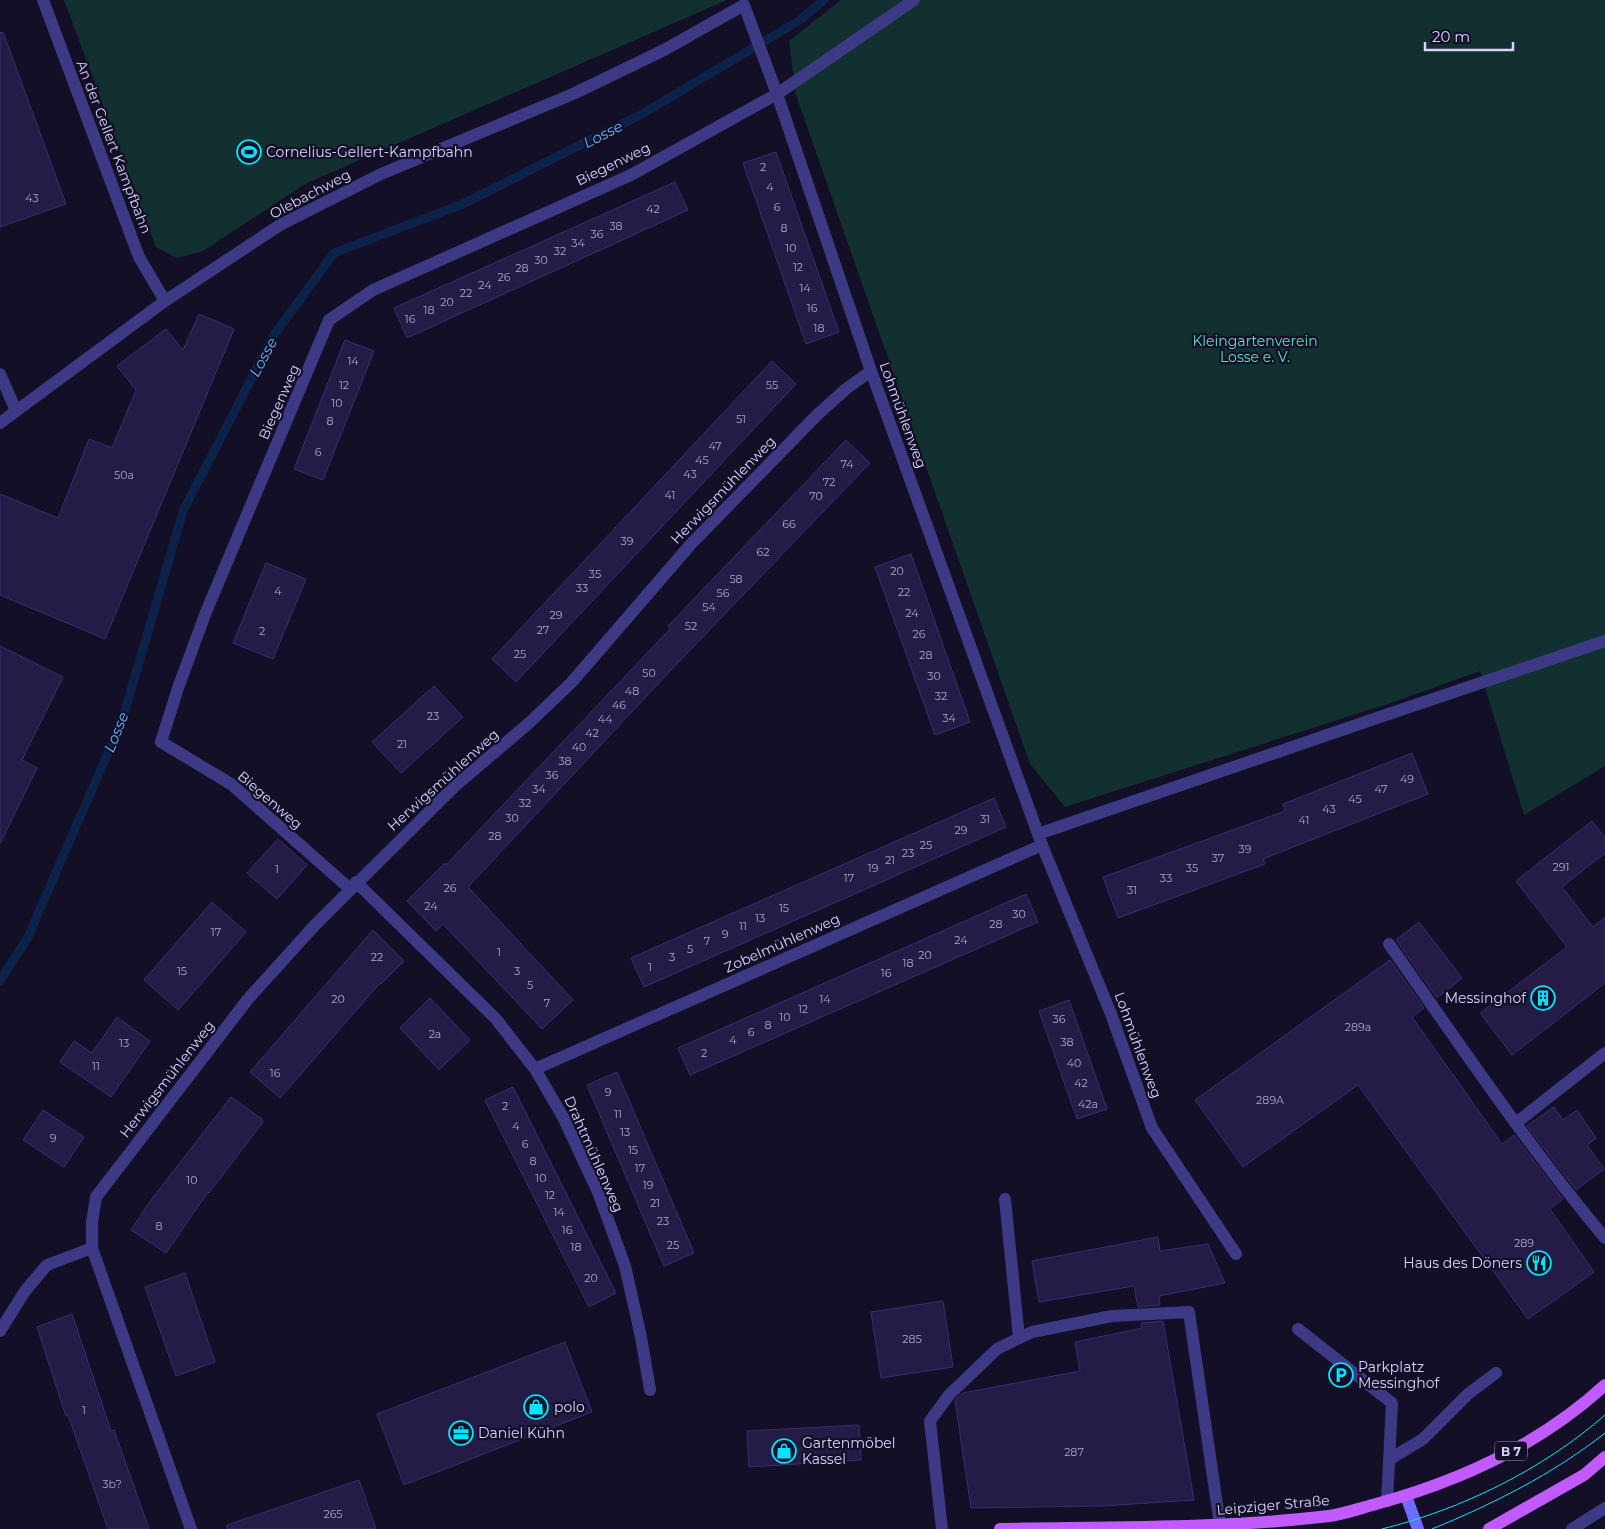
<svg xmlns="http://www.w3.org/2000/svg" width="1605" height="1529" font-family="Montserrat,sans-serif">
  <style>
    .green { fill: #12302f }
    .lines { fill: none; stroke-linecap: round; stroke-linejoin: round }
    .stream { stroke: #0c2248; stroke-width: 9 }
    .building { fill: #241b47; stroke: #3b2d73 }
    .lane { stroke: #3d3a85; stroke-width: 12 }
    .street { stroke: #3d3a85; stroke-width: 12 }
    .secondary { stroke: #6f6bff; stroke-width: 12 }
    .primary { stroke: #c25bff; stroke-width: 12 }
    .tram { stroke: #00e5ff; stroke-width: 1 }
    .labels { text-anchor: middle; dominant-baseline: central; stroke-width: 4.5; stroke-linejoin: round; paint-order: stroke }
    .number-label { font-size: 11px; fill: #aca6d1 }
    .shield { fill: #130f26; stroke: #9e99be; stroke-width: 1 }
    .shield-label { font-size: 12px; font-weight: bold; fill: #d9d4ff }
    .street-label { font-size: 14px; fill: #d9d4ff; stroke: #130f26 }
    .poi-label { font-size: 14px; fill: #d9d4ff; stroke: #130f26; text-anchor: start }
    .park-label { font-size: 14px; fill: #5fe0c0; stroke: #130f26 }
    .water-label { font-size: 15px; font-style: italic; fill: #62b6ff; stroke: #130f26 }
  </style>
  <rect width="100%" height="100%" fill="#130f26"/>
  <g class="green">
    <path d="M64,0h663l-422,184 -102,67 -26,7 -21,-11z"/>
    <path d="M841,0h764v766l-81,49 -44,-144 -86,31 -329,105 -35,-43 -234,-669 -7,-54z"/>
  </g>
  <g class="lines">
    <path class="stream" d="M0,981l28,-44 95,-219 60,-207 91,-176 60,-82 129,-49 179,-90 158,-94 24,-20"/>
  </g>
  <g class="building">
    <path d="M3,32l63,172 -66,23v-194z"/>
    <path d="M776,152l63,180 -33,12 -63,-181z"/>
    <path d="M675,182l13,28 -281,128 -13,-30z"/>
    <path d="M199,314l35,15 -129,310 -105,-44v-101l58,24 31,-79 23,9 24,-58 -19,-24 49,-37 17,21z"/>
    <path d="M345,340l29,11 -51,129 -29,-11z"/>
    <path d="M772,361l24,23 -280,298 -24,-23z"/>
    <path d="M846,440l24,23 -200,208 -202,216 105,113 -31,29 -99,-105 -7,7 -29,-30 38,-38 1,2 224,-236 -2,-3z"/>
    <path d="M911,554l59,168 -35,13 -60,-168z"/>
    <path d="M266,563l40,16 -33,80 -40,-16z"/>
    <path d="M0,646l63,31 -41,83 15,8 -37,76z"/>
    <path d="M434,686l29,31 -62,56 -29,-31z"/>
    <path d="M1412,753l16,41 -165,65 2,5 -147,54 -15,-41 182,-66 -2,-7z"/>
    <path d="M994,798l12,29 -362,160 -13,-29z"/>
    <path d="M1592,821l13,17v15l-43,34 31,40 12,-10v66l-93,72 -32,-42 87,-66 -51,-66z"/>
    <path d="M278,839l29,26 -30,34 -30,-26z"/>
    <path d="M1026,894l12,28 -348,153 -12,-27z"/>
    <path d="M212,902l34,30 -68,78 -34,-30z"/>
    <path d="M1419,922l43,56 -25,20 -41,-58z"/>
    <path d="M373,930l31,31 -23,23 -1,-1 -100,115 -30,-26z"/>
    <path d="M1390,960l34,48 -12,9 90,127 12,-9 49,64 -13,10 44,63 -66,47 -170,-234 -115,82 -48,-67z"/>
    <path d="M430,998l40,42 -31,30 -39,-42z"/>
    <path d="M1069,1000l38,109 -30,10 -38,-108z"/>
    <path d="M117,1017l33,24 -39,56 -51,-35 14,-21 18,12z"/>
    <path d="M617,1072l77,181 -30,13 -77,-181z"/>
    <path d="M513,1087l103,206 -27,14 -104,-207z"/>
    <path d="M231,1097l31,22 -1,1 2,2 -54,71 -1,-1 -42,61 -35,-23 20,-30z"/>
    <path d="M1554,1107l9,13 14,-10 19,28 -9,7 17,24 -28,21 -49,-64z"/>
    <path d="M43,1110l41,27 -20,30 -41,-27z"/>
    <path d="M1158,1237l2,14 48,-7 17,39 -66,13 1,9 -22,2 -4,-21 -95,16 -7,-41z"/>
    <path d="M185,1273l30,89 -39,14 -31,-89z"/>
    <path d="M943,1301l10,66 -72,11 -10,-66z"/>
    <path d="M72,1314l39,117 3,-1 35,99h-41l-40,-114 -2,1 -29,-89z"/>
    <path d="M1163,1321l31,179 -92,6 -131,2 -16,-108 8,-7 117,-22 -5,-29 67,-14 -1,-5z"/>
    <path d="M565,1342l27,70 -188,73 -27,-71z"/>
    <path d="M859,1425l2,35 -112,7 -2,-36z"/>
    <path d="M359,1480l17,49h-149v-4z"/>
  </g>
  <g class="lines">
    <g class="lane">
      <path d="M777,94l137,-94"/>
      <path d="M0,374l16,37"/>
      <path d="M1371,720l234,-79"/>
      <path d="M1389,944c70,99 138,201 216,294"/>
      <path d="M1516,1123l89,-70"/>
      <path d="M1005,1199l14,139"/>
      <path d="M1298,1329l94,74 -5,98"/>
      <path d="M1390,1459l33,-20 45,-45 28,-21"/>
      <path d="M942,1529l-12,-108 19,-26 48,-46 22,-11 13,-6 80,-16 77,-4 31,213"/>
      <path d="M1572,1529l33,-21"/>
    </g>
    <g class="street">
      <path d="M43,0l96,257 26,44"/>
      <path d="M0,423l165,-122 115,-76 101,-51 192,-80 91,-44 80,-45 33,89 94,277 171,474 69,169 41,114 84,126"/>
      <path d="M1038,834l333,-114"/>
      <path d="M356,882l140,137 39,50 28,48 35,75 27,74 16,71 9,53"/>
      <path d="M349,888l-118,-104 -70,-42 17,-54 28,-76 123,-292 44,-30 258,-115 146,-81"/>
      <path d="M535,1069l507,-224"/>
      <path d="M0,1331l25,-40 22,-26 45,-17"/>
      <path d="M191,1529l-99,-281v-26l4,-25 152,-198 67,-74 140,-139 74,-63 42,-40 120,-139 126,-129 29,-26 25,-18"/>
    </g>
    <path class="secondary" d="M1406,1496l12,33"/>
    <g class="primary">
      <path d="M1000,1529c109,-2 220,0 329,-13 15,-2 32,-8 47,-12 84,-23 164,-59 229,-119"/>
      <path d="M1489,1529l95,-54 21,-18"/>
    </g>
    <g class="tram">
      <path d="M1382,1529c80,-20 160,-59 223,-114"/>
      <path d="M1432,1529c61,-25 121,-55 173,-96"/>
    </g>
  </g>
  <defs>
    <g id="stadium-ring" transform="scale(1.25)"><circle r="9.5" fill="#130f26" stroke="#00e5ff" stroke-width="1.5"/><path d="M0-5a6.5 5 0 1 0 0 10a6.5 5 0 1 0 0-10ZM-3.5-1.8h7v3.6h-7Z" fill="#00e5ff"/></g>
    <g id="building-ring" transform="scale(1.25)"><circle r="9.5" fill="#130f26" stroke="#00e5ff" stroke-width="1.5"/><path d="M-4-6H4V6H1V3H-1V6H-4ZM-2.5-4.3h1.7v1.8h-1.7ZM.8-4.3h1.7v1.8H.8ZM-2.5-1h1.7V.8h-1.7ZM.8-1h1.7V.8H.8Z" fill="#00e5ff"/></g>
    <g id="restaurant-ring" transform="scale(1.25)"><circle r="9.5" fill="#130f26" stroke="#00e5ff" stroke-width="1.5"/><path d="M-5-6h1v4h1v-4h1v4h1v-4h1v5L-1.5 .5V6h-2V.5L-5-1ZM5-6V6H3V1.5H1.5Q1.5-4 5-6Z" fill="#00e5ff"/></g>
    <g id="parking-ring" transform="scale(1.25)"><circle r="9.5" fill="#130f26" stroke="#00e5ff" stroke-width="1.5"/><path d="M-3.5-5.5H1a3.5 3.5 0 0 1 0 7H-1V5.5H-3.5ZM-1-3.4V-.6H.8a1.4 1.4 0 0 0 0-2.8Z" fill="#00e5ff"/></g>
    <g id="shop-ring" transform="scale(1.25)"><circle r="9.5" fill="#130f26" stroke="#00e5ff" stroke-width="1.5"/><path d="M-5-2.5h2.3a2.7 3.5 0 0 1 5.4 0H5L5.5 6h-11ZM-1.5-2.5h3a1.5 2.3 0 0 0-3 0Z" fill="#00e5ff"/></g>
    <g id="office-ring" transform="scale(1.25)"><circle r="9.5" fill="#130f26" stroke="#00e5ff" stroke-width="1.5"/><path d="M-6-3h4V-5.5h4V-3h4V5H-6ZM-1-4.5V-3h2v-1.5ZM-6 0V1H6V0Z" fill="#00e5ff"/></g>
  </defs>
  <g fill-rule="evenodd">
    <use href="#stadium-ring" x="249" y="152"/>
    <use href="#building-ring" x="1543" y="998"/>
    <use href="#restaurant-ring" x="1539" y="1263"/>
    <use href="#parking-ring" x="1341" y="1375"/>
    <use href="#shop-ring" x="536" y="1407"/>
    <use href="#office-ring" x="461" y="1433"/>
    <use href="#shop-ring" x="784" y="1451"/>
  </g>
  <g class="labels">
    <g class="number-label">
      <text x="763" y="167">2</text>
      <text x="770" y="187">4</text>
      <text x="32" y="198">43</text>
      <text x="777" y="207">6</text>
      <text x="653" y="209">42</text>
      <text x="616" y="226">38</text>
      <text x="784" y="228">8</text>
      <text x="597" y="234">36</text>
      <text x="578" y="243">34</text>
      <text x="791" y="248">10</text>
      <text x="560" y="251">32</text>
      <text x="541" y="260">30</text>
      <text x="798" y="267">12</text>
      <text x="522" y="268">28</text>
      <text x="504" y="277">26</text>
      <text x="485" y="285">24</text>
      <text x="805" y="288">14</text>
      <text x="466" y="293">22</text>
      <text x="447" y="302">20</text>
      <text x="812" y="308">16</text>
      <text x="429" y="310">18</text>
      <text x="410" y="319">16</text>
      <text x="819" y="328">18</text>
      <text x="353" y="361">14</text>
      <text x="344" y="385">12</text>
      <text x="772" y="385">55</text>
      <text x="337" y="403">10</text>
      <text x="741" y="419">51</text>
      <text x="330" y="421">8</text>
      <text x="715" y="446">47</text>
      <text x="318" y="452">6</text>
      <text x="702" y="460">45</text>
      <text x="847" y="464">74</text>
      <text x="690" y="474">43</text>
      <text x="124" y="475">50a</text>
      <text x="829" y="482">72</text>
      <text x="670" y="495">41</text>
      <text x="816" y="496">70</text>
      <text x="789" y="524">66</text>
      <text x="627" y="541">39</text>
      <text x="763" y="552">62</text>
      <text x="897" y="571">20</text>
      <text x="595" y="574">35</text>
      <text x="736" y="579">58</text>
      <text x="582" y="588">33</text>
      <text x="278" y="591">4</text>
      <text x="904" y="592">22</text>
      <text x="723" y="593">56</text>
      <text x="709" y="607">54</text>
      <text x="912" y="613">24</text>
      <text x="556" y="615">29</text>
      <text x="691" y="626">52</text>
      <text x="543" y="630">27</text>
      <text x="262" y="631">2</text>
      <text x="919" y="634">26</text>
      <text x="520" y="654">25</text>
      <text x="926" y="655">28</text>
      <text x="649" y="673">50</text>
      <text x="934" y="676">30</text>
      <text x="632" y="691">48</text>
      <text x="941" y="696">32</text>
      <text x="619" y="705">46</text>
      <text x="433" y="716">23</text>
      <text x="949" y="718">34</text>
      <text x="605" y="719">44</text>
      <text x="592" y="733">42</text>
      <text x="402" y="744">21</text>
      <text x="579" y="747">40</text>
      <text x="565" y="761">38</text>
      <text x="552" y="775">36</text>
      <text x="1407" y="779">49</text>
      <text x="539" y="789">34</text>
      <text x="1381" y="789">47</text>
      <text x="1355" y="799">45</text>
      <text x="525" y="803">32</text>
      <text x="1329" y="809">43</text>
      <text x="512" y="818">30</text>
      <text x="985" y="819">31</text>
      <text x="1304" y="820">41</text>
      <text x="961" y="830">29</text>
      <text x="495" y="836">28</text>
      <text x="926" y="845">25</text>
      <text x="1245" y="849">39</text>
      <text x="908" y="853">23</text>
      <text x="1218" y="858">37</text>
      <text x="890" y="860">21</text>
      <text x="1561" y="867">291</text>
      <text x="873" y="868">19</text>
      <text x="1192" y="868">35</text>
      <text x="277" y="869">1</text>
      <text x="849" y="878">17</text>
      <text x="1166" y="878">33</text>
      <text x="450" y="888">26</text>
      <text x="1132" y="890">31</text>
      <text x="431" y="906">24</text>
      <text x="784" y="908">15</text>
      <text x="1019" y="914">30</text>
      <text x="760" y="918">13</text>
      <text x="996" y="924">28</text>
      <text x="743" y="926">11</text>
      <text x="216" y="932">17</text>
      <text x="725" y="934">9</text>
      <text x="961" y="940">24</text>
      <text x="707" y="941">7</text>
      <text x="690" y="949">5</text>
      <text x="499" y="952">1</text>
      <text x="925" y="955">20</text>
      <text x="377" y="957">22</text>
      <text x="672" y="957">3</text>
      <text x="908" y="963">18</text>
      <text x="650" y="967">1</text>
      <text x="182" y="971">15</text>
      <text x="517" y="971">3</text>
      <text x="886" y="973">16</text>
      <text x="530" y="985">5</text>
      <text x="338" y="999">20</text>
      <text x="825" y="999">14</text>
      <text x="547" y="1003">7</text>
      <text x="803" y="1009">12</text>
      <text x="785" y="1017">10</text>
      <text x="1059" y="1019">36</text>
      <text x="768" y="1025">8</text>
      <text x="1358" y="1027">289a</text>
      <text x="751" y="1032">6</text>
      <text x="435" y="1034">2a</text>
      <text x="733" y="1040">4</text>
      <text x="1067" y="1042">38</text>
      <text x="124" y="1043">13</text>
      <text x="704" y="1053">2</text>
      <text x="1074" y="1063">40</text>
      <text x="96" y="1066">11</text>
      <text x="275" y="1073">16</text>
      <text x="1081" y="1083">42</text>
      <text x="608" y="1092">9</text>
      <text x="1270" y="1100">289A</text>
      <text x="1088" y="1104">42a</text>
      <text x="505" y="1106">2</text>
      <text x="618" y="1114">11</text>
      <text x="516" y="1126">4</text>
      <text x="625" y="1132">13</text>
      <text x="53" y="1138">9</text>
      <text x="525" y="1144">6</text>
      <text x="633" y="1150">15</text>
      <text x="533" y="1161">8</text>
      <text x="640" y="1168">17</text>
      <text x="541" y="1178">10</text>
      <text x="192" y="1180">10</text>
      <text x="648" y="1185">19</text>
      <text x="550" y="1195">12</text>
      <text x="655" y="1203">21</text>
      <text x="559" y="1212">14</text>
      <text x="663" y="1221">23</text>
      <text x="159" y="1226">8</text>
      <text x="567" y="1230">16</text>
      <text x="1524" y="1243">289</text>
      <text x="673" y="1245">25</text>
      <text x="576" y="1247">18</text>
      <text x="591" y="1278">20</text>
      <text x="912" y="1339">285</text>
      <text x="84" y="1410">1</text>
      <text x="1074" y="1452">287</text>
      <text x="112" y="1484">3b?</text>
      <text x="333" y="1514">265</text>
    </g>
    <rect class="shield" x="1495" y="1441.5" width="32" height="19" rx="4"/>
    <g class="shield-label">
      <text x="1511" y="1451">B 7</text>
    </g>
    <g class="street-label">
      <text transform="translate(114 147) rotate(69)">An der Gellert Kampfbahn</text>
      <text transform="translate(613 164) rotate(-26)">Biegenweg</text>
      <text transform="translate(310 194) rotate(-28)">Olebachweg</text>
      <text transform="translate(279 402) rotate(-66)">Biegenweg</text>
      <text transform="translate(903 415) rotate(70)">Lohmühlenweg</text>
      <text transform="translate(723 490) rotate(-46)">Herwigsmühlenweg</text>
      <text transform="translate(443 780) rotate(-42)">Herwigsmühlenweg</text>
      <text transform="translate(270 800) rotate(41)">Biegenweg</text>
      <text transform="translate(782 943) rotate(-24)">Zobelmühlenweg</text>
      <text transform="translate(1138 1045) rotate(70)">Lohmühlenweg</text>
      <text transform="translate(167 1079) rotate(-52)">Herwigsmühlenweg</text>
      <text transform="translate(594 1154) rotate(66)">Drahtmühlenweg</text>
      <text transform="translate(1273 1505) rotate(-5)">Leipziger Straße</text>
    </g>
    <g class="poi-label">
      <text x="266" y="152">Cornelius-Gellert-Kampfbahn</text>
      <text x="1526" y="998" text-anchor="end">Messinghof</text>
      <text x="1522" y="1263" text-anchor="end">Haus des Döners</text>
      <text x="1358" y="1367">Parkplatz<tspan x="1358" dy="16">Messinghof</tspan></text>
      <text x="554" y="1407">polo</text>
      <text x="478" y="1433">Daniel Kühn</text>
      <text x="802" y="1443">Gartenmöbel<tspan x="802" dy="16">Kassel</tspan></text>
    </g>
    <g class="park-label">
      <text x="1255" y="341">Kleingartenverein<tspan x="1255" dy="16">Losse e. V.</tspan></text>
    </g>
    <g class="water-label">
      <text transform="translate(603 134) rotate(-27)">Losse</text>
      <text transform="translate(263 357) rotate(-62)">Losse</text>
      <text transform="translate(116 732) rotate(-68)">Losse</text>
    </g>
  </g>
  <path d="M1425 42v8h88v-8" fill="none" stroke="#d9d4ff" stroke-width="2.5"/>
  <text x="1432" y="42" font-size="15" fill="#d9d4ff" stroke="#130f26" stroke-width="4" paint-order="stroke">20 m</text>
</svg>
